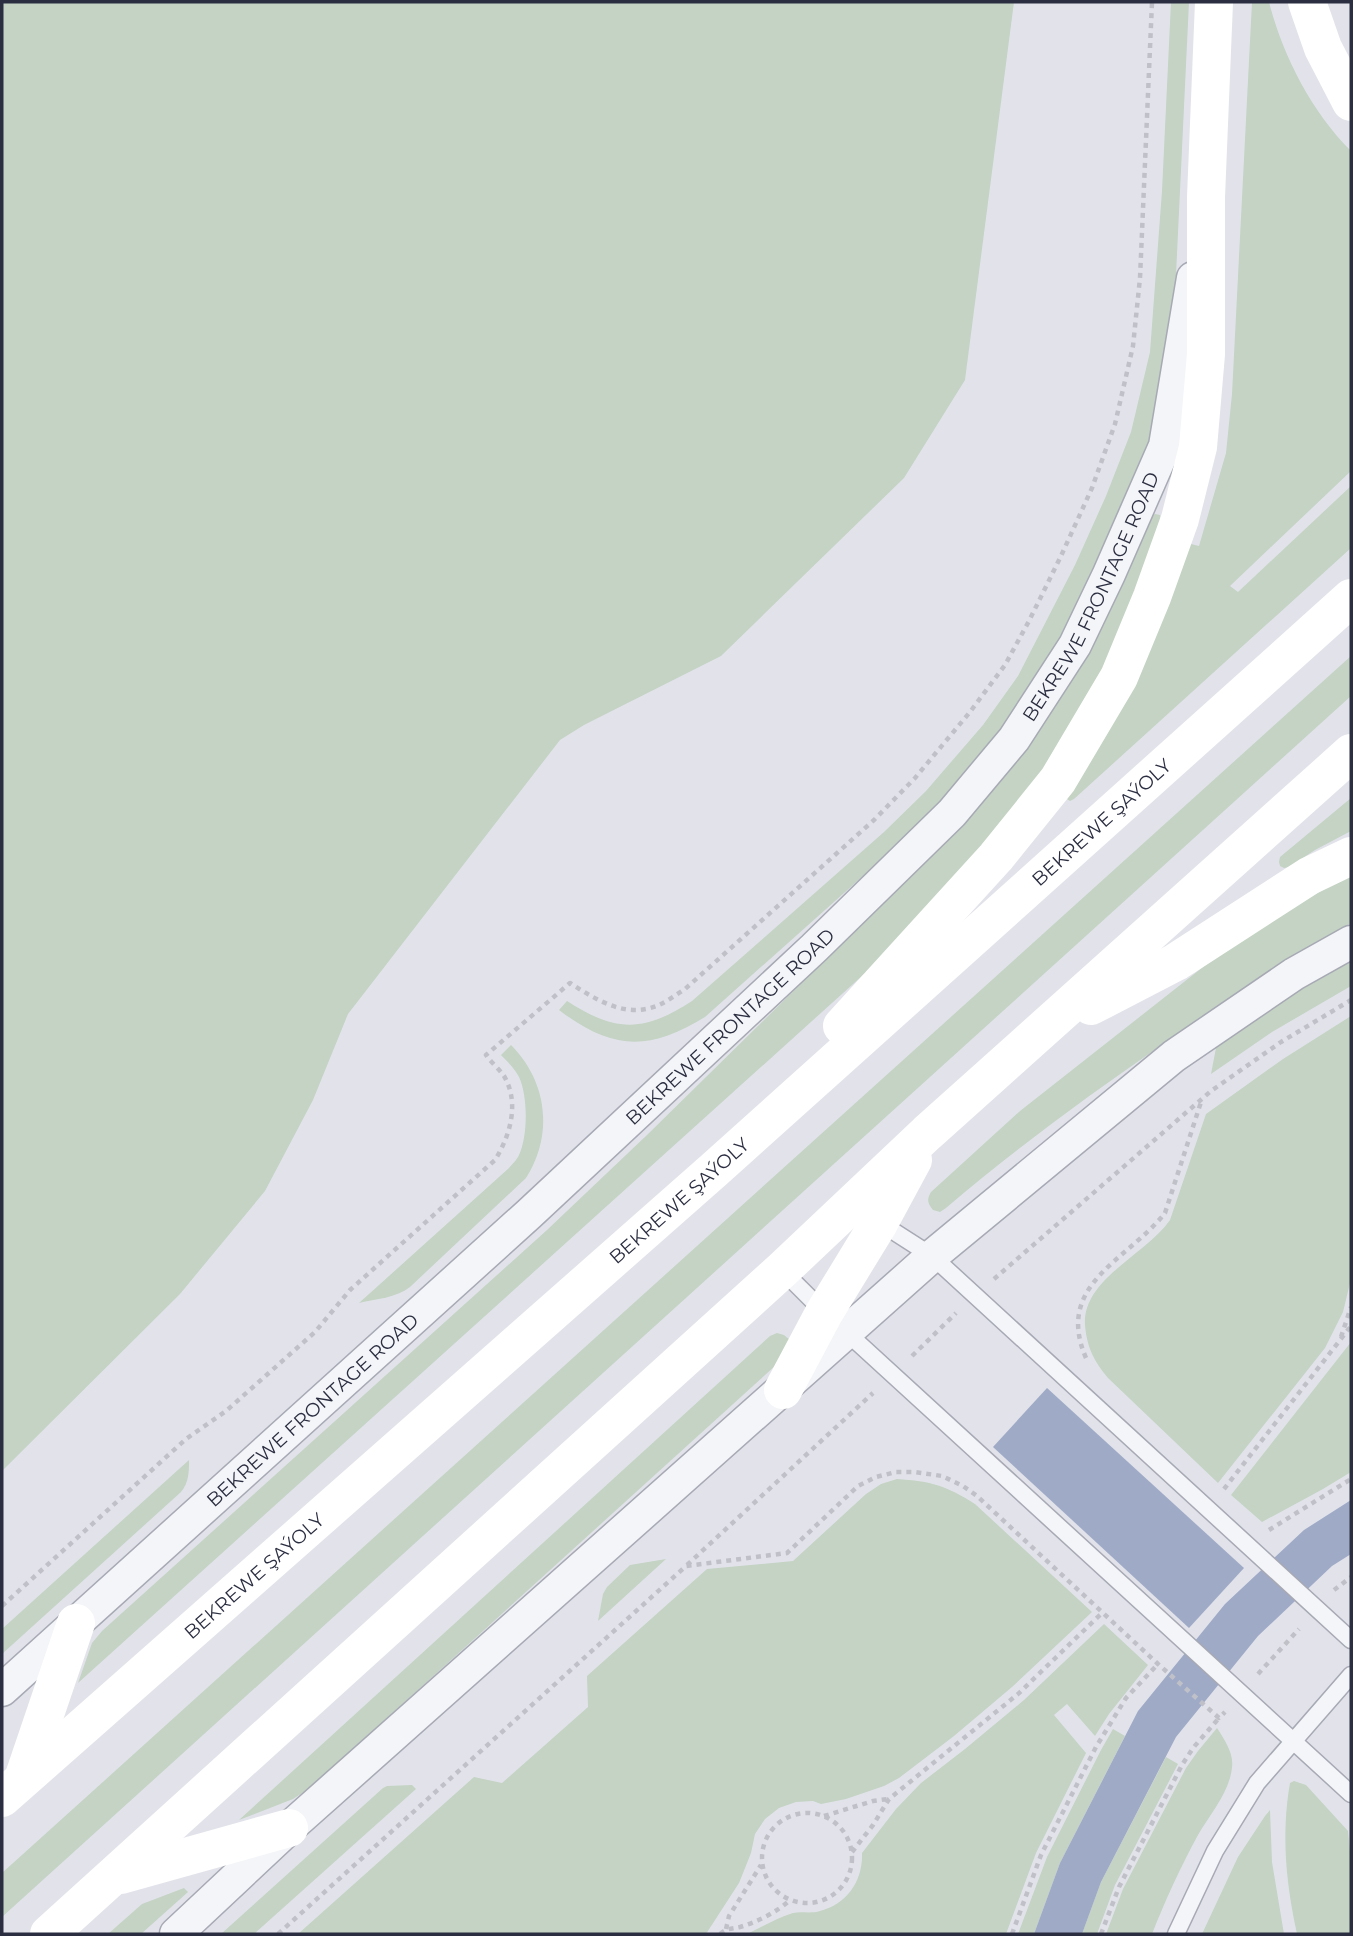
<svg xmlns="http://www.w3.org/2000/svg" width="1353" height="1936" font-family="Montserrat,sans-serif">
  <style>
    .green { fill: #c4d3c4 }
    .water { fill: #9faac7 }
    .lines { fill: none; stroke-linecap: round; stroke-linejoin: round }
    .service-casing { stroke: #a7a9b4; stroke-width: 19 }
    .minor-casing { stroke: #a7a9b4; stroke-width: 35 }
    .path { stroke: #c0c1c8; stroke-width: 4.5; stroke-dasharray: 5 5; stroke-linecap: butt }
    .service { stroke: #f4f5f8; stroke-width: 16 }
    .minor { stroke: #f4f5f8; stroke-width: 32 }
    .secondary { stroke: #fff; stroke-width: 38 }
    .labels { text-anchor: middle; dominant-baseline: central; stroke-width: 7; stroke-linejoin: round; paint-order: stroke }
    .street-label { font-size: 19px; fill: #2b2e41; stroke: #f1f3f7 }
  </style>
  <rect width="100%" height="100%" fill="#e2e3ea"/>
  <g class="green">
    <path d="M2,2h1012l-49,378 -61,98 -183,178 -137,69 -24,15 -212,274 -35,86 -48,91 -85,103 -178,177z"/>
    <path d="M1171,2h18l-13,273 -7,77 -18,86 -24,66 -63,133 -61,94 -60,71 -43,41 -195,174c-57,35 -93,33 -146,-7l8,-9c48,31 76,32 125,0l192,-169 42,-41 57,-66 35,-49 57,-111 31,-69 25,-64 19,-80 12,-161z"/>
    <path d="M1252,2h17c14,54 42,109 82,149v320l-121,115 8,6 113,-106v62l-277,251 -4,2 -3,-2 120,-256 12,3 27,-93 6,-59z"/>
    <path d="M1155,514l5,1 1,5 -23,68 -34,78 -61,103 -57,73 -103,115 -805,726 14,-40 10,-12 445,-401 100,-95 177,-174 138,-140 60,-71 40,-54 24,-42 37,-72 29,-66z"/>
    <path d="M1351,656v40l-1349,1221v-44z"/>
    <path d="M1351,798v33l-36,19 -26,17 -5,1 -4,-2 -1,-4 1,-5z"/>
    <path d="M1351,873v50c-66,36 -127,78 -188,121 -75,52 -148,105 -217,164l-6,4 -7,-2c-6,-7 -6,-11 -2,-18l89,-81 211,-166z"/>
    <path d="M1351,957v29l-79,46 -61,42 5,-26 6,-10 33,-25z"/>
    <path d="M1351,1016v263l-8,33 -18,36 -107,135 -110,-105c-14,-17 -21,-30 -23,-53 -3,-46 62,-71 85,-105l36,-106 77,-55z"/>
    <path d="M511,1045c36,36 43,89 15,133l-116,109c-14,11 -34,12 -51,16l150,-135c3,-4 8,-8 10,-13 9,-19 9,-59 0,-78 -4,-8 -11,-15 -18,-22z"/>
    <path d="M777,1333l7,2 6,5 -3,15 -477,433 -17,11 -54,21 531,-484z"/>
    <path d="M1351,1342v130l-28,17 -61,33 -31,-27z"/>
    <path d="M189,1460c0,12 0,22 -8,32l-179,162v-25z"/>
    <path d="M897,1479c34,2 50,7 78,25l117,108 -80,75 -58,49 -55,42 -15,8 -38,13 -25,5 -8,-3 -17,1 -17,6 -14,11 -10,15 -4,19 -12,30 -33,51h-408l176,-157 28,6 86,-76 -1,-31 120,-107 86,-8 73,-67 15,-10z"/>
    <path d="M666,1559l-68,62 5,-27 4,-7 23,-22z"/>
    <path d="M1104,1624l44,41 -39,49 -14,22 -28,-32 -13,11 32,38 -50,100 -30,81h-259c15,-7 30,-16 46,-21 8,-2 18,1 27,-2 27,-7 43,-30 42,-58l34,-44 25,-26 44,-34 59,-49z"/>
    <path d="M1217,1728c7,11 17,25 15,39 -2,25 -22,47 -34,68 -17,31 -33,66 -46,99h-46l17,-45 63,-121 12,-17z"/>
    <path d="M1113,1729l12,7 -65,127 -26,71h-16l29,-77 54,-107z"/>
    <path d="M1166,1757l12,7 -63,121 -18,49h-15l19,-52z"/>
    <path d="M1294,1781l12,4 42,46 3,30v73h-54c-11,-50 -16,-100 -7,-151z"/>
    <path d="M412,1785l4,4 -162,145h-33l162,-146 4,-2z"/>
    <path d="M1270,1810l2,52 12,72h-82l36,-77 27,-41z"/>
    <path d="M184,1888l4,4 -47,42h-33l34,-30z"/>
  </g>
  <g class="water">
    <path d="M1047,1388l197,180 -55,60 -196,-181z"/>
    <path d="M1351,1500v54l-19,12 -74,70 -82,101 -75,145 -19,52h-48l26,-71 78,-152 87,-107 79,-74z"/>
  </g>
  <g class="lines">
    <g class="service-casing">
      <g id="service">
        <path d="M879,1222l53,34 419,384"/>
        <path d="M782,1270l43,43"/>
        <path d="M844,1330l507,464"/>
        <path d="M1176,1934l39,-83 42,-68 94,-108"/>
      </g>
    </g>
    <g class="minor-casing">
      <g id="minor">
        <path id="s1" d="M2,1690l527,-476 285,-266 138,-135 62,-74 61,-94 34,-71 56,-128 28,-168"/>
        <path d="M176,1934l113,-106 643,-572 242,-200 120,-82 57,-32"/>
      </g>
    </g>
    <g class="path">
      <path d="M994,1279l217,-188 70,-49 70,-42"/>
      <path d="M1341,1337l10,-30"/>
      <path d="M912,1356l44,-43"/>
      <path d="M1086,1358c-32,-74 41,-97 79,-145l37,-114"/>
      <path d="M1224,1489l127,-163"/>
      <path d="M1269,1530l82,-51"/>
      <path d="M687,1565l186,-172"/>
      <path d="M1334,1590l17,-13"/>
      <path d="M2,1606l184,-167 40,-28 89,-79 35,-42 145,-130c15,-24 25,-57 9,-84 -5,-7 -13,-14 -18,-21l84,-72c28,18 58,37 91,21 8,-4 16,-10 24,-15l189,-169 41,-42 55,-66 35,-47 24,-44 32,-65 31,-68 23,-64 18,-78 7,-68 12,-276"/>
      <path d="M1258,1674l41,-45"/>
      <circle cx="807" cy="1858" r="45"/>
      <path d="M824,1816l49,-15 15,-2"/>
      <path d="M852,1852l21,-27 16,-26 129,-105 85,-82"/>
      <path d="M726,1929l3,-13 32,-51"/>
      <path d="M278,1934l408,-368 101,-13 71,-67 18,-9 20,-5h19l27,4 21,10 14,10 181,168 61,54 6,-6"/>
      <path d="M720,1934c7,-6 11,-5 20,-7 17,-5 37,-15 50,-27"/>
      <path d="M1012,1934l29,-79 55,-108 30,-49 32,-34"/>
      <path d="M1101,1934l18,-47 63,-122 11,-17 26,-30"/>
    </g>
    <use href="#service" class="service"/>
    <use href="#minor" class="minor"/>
    <g class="secondary">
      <path d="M1307,2l16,46 28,54"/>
      <path d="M1091,1006l85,-44 133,-86 42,-20"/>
      <path d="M842,1026l154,-169 62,-77 61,-103 33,-80 28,-78 18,-72 8,-93v-157l8,-195"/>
      <path d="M783,1390l41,-77 55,-90 34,-63"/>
      <path d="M24,1776l52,-153"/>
      <path id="s2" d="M2,1798l713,-629 636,-571"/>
      <path d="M121,1875l168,-47"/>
      <path d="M49,1934l733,-664 145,-137 424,-380"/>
    </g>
  </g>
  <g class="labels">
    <g class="street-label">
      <text stroke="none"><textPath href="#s1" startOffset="1552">BEKREWE FRONTAGE ROAD</textPath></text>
      <text stroke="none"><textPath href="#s2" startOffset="1470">BEKREWE ŞAÝOLY</textPath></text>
      <text stroke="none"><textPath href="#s1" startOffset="985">BEKREWE FRONTAGE ROAD</textPath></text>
      <text stroke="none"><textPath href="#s2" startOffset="903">BEKREWE ŞAÝOLY</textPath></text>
      <text stroke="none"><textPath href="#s1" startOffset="418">BEKREWE FRONTAGE ROAD</textPath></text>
      <text stroke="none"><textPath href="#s2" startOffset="336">BEKREWE ŞAÝOLY</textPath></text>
    </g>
  </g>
  <rect width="1353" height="1936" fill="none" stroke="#2b2e41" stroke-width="7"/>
</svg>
